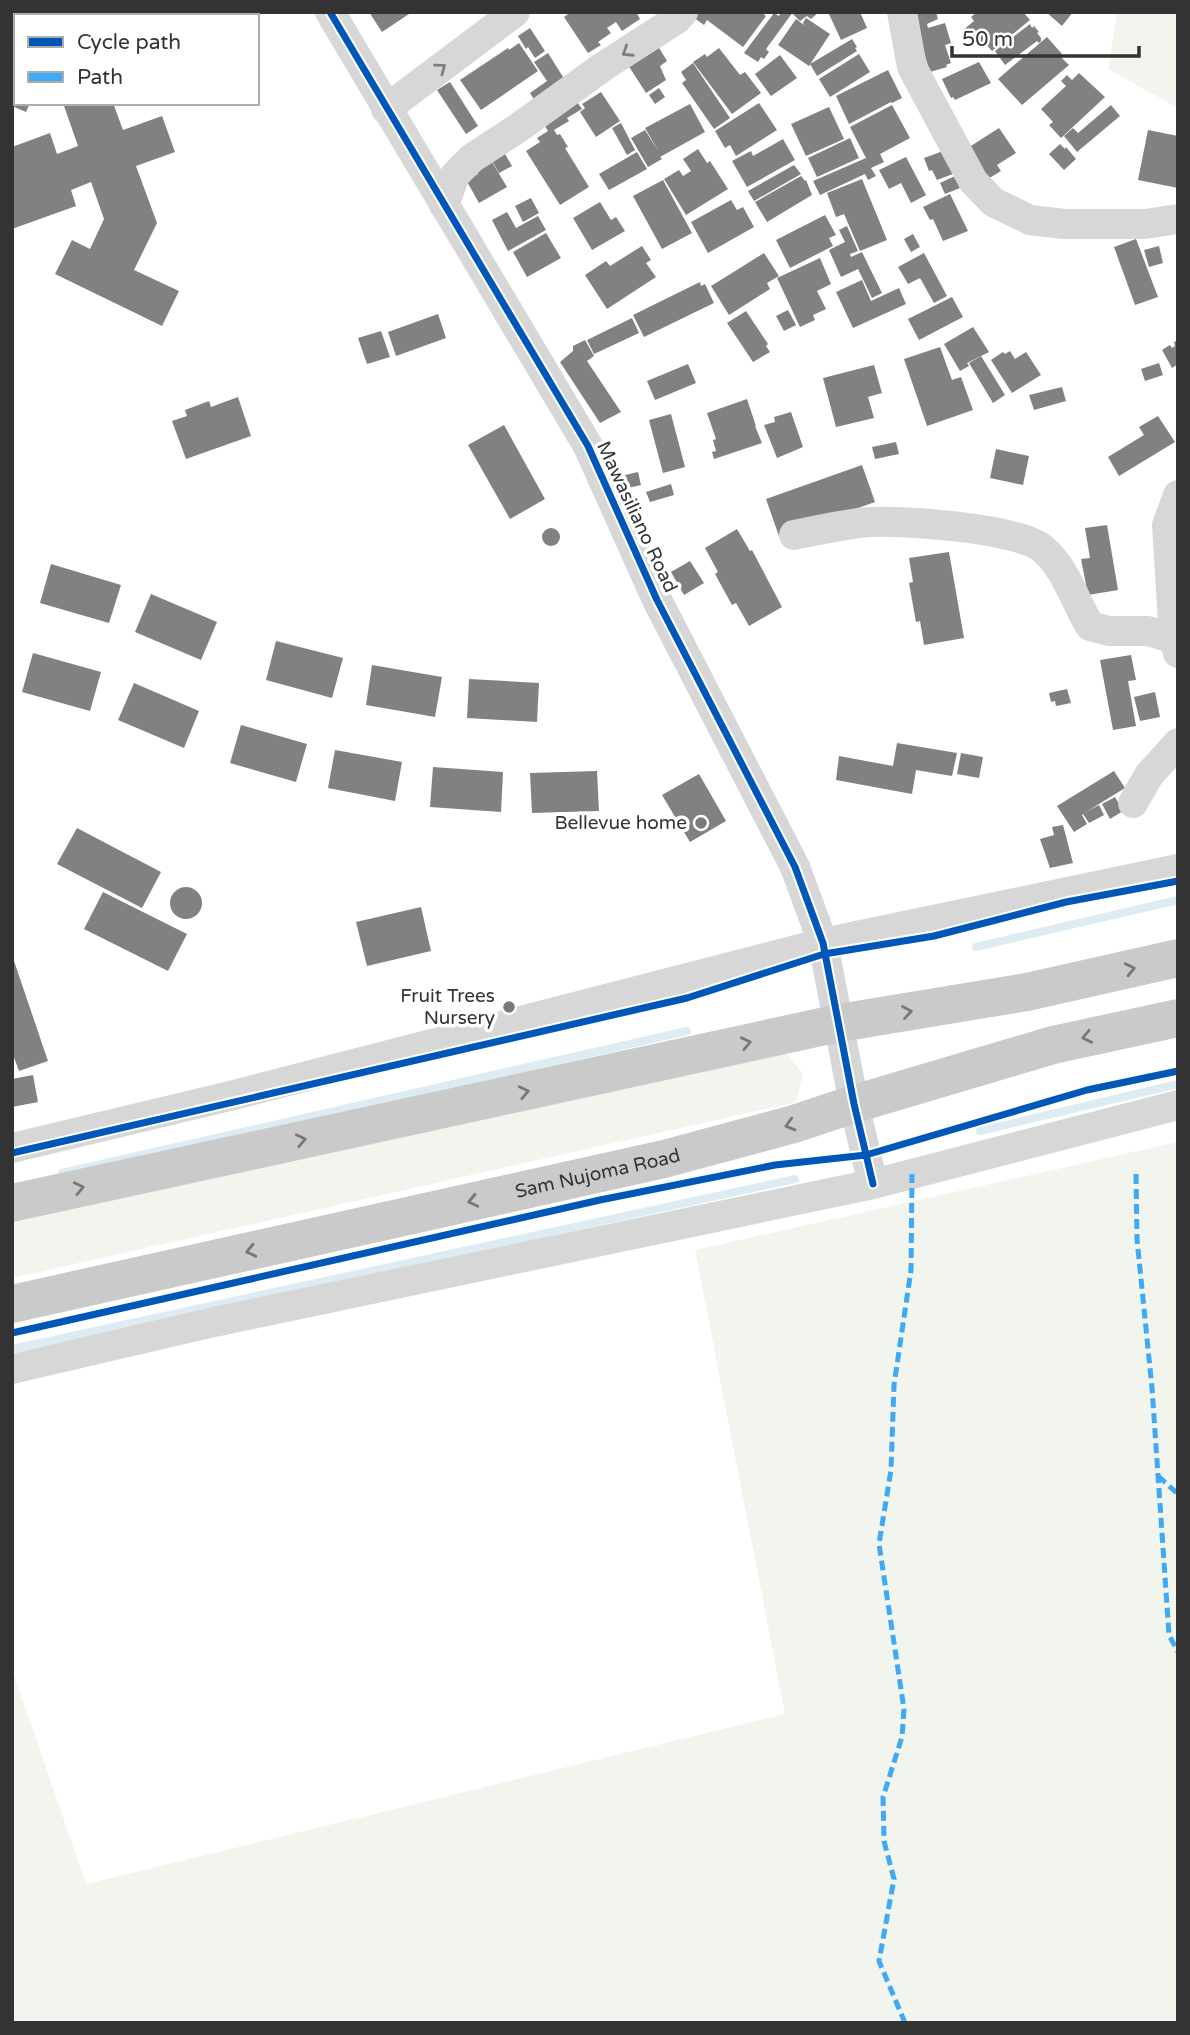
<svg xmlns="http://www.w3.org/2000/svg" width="1190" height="2035" font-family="'Varela Round',sans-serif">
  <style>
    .green { fill: #f1f5ed }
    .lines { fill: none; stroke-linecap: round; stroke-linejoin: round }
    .stream { stroke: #ddebf3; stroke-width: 8 }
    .building { fill: #818181 }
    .street { stroke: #d7d7d7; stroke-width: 30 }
    .primary { stroke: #cacaca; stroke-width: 38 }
    .quiet { stroke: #3fa9f5; stroke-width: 5; stroke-dasharray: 10 5; stroke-linecap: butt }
    .cycleway-casing { stroke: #fff; stroke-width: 11 }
    .cycleway { stroke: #0057b8; stroke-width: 7 }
    .oneway { stroke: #7d7d7d }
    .oneway2 { stroke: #777 }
    .poi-dot { fill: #7a7a7a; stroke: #fff; stroke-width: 2.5 }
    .labels { text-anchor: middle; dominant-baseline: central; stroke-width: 7; stroke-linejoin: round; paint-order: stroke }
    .street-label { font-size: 19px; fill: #333; stroke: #fff }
    .poi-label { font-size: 19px; fill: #333; stroke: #fff; text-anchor: end }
  </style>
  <rect width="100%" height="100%" fill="#fff"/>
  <g class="green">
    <path d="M1117,12h61v96l-70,-39z"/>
    <path d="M784,1050l19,24 -7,28 -784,176v-55z"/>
    <path d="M1178,1142v881h-1166v-354l74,215 699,-170 -90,-464z"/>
  </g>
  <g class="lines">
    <g class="stream">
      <path d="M976,947l202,-47"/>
      <path d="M980,1131l198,-47"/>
      <path d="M62,1173l625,-142"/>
      <path d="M12,1349l783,-170"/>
    </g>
  </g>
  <g class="building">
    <path d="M29,12h45l-2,4h-44z"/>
    <path d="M369,12h43l-30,20z"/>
    <path d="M571,12h65l4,7 -18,12 -6,-9 -9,6 4,5 -13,9 3,3 -13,8 -24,-36z"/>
    <path d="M692,12h69l5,4 -23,31 -36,-27 -3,5 -14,-10z"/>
    <path d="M781,12h12l-27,37 3,3 -5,7 -3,-2 -3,5 -14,-9 30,-40 5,3z"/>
    <path d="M795,12h24l-8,7 -4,-3 -7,5 -7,-7z"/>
    <path d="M828,12h32l7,16 -26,12z"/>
    <path d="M911,12h25l2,7 -11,5 1,4 17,-5 6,20 -6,2 6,18 -5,2 1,2 -17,5z"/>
    <path d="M977,12h46l7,8 -38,31 -7,-8 -6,5 -16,-18 11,-9 -3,-4z"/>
    <path d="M1046,12h27l-11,14z"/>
    <path d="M806,18l24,16 -21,32 -31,-21 18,-26 8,6 -1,-2z"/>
    <path d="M1030,24l2,4 2,-2 5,6 -2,1 4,5v3l-2,2 -2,-2 -32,24 -10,-14z"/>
    <path d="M530,28l15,23 -10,7 -7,-11 -2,2 -8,-13z"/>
    <path d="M1047,37l15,17 -2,2 9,9 -47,40 -24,-26z"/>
    <path d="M852,39l5,8 -2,1 2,3 -40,25 -7,-12z"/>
    <path d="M16,41v62h14l-4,9 -14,-6v-58z"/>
    <path d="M519,43l19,28 -57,39 -21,-30 48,-32 1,2z"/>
    <path d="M658,46l9,15 -7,5 6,14 -20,13 -18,-28z"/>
    <path d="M719,48l21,27 5,-3 16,21 -29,21 -39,-52 12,-8 2,3z"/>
    <path d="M548,53l20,32 -31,19 -7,-11 17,-12 -13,-19z"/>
    <path d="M859,54l11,18 -40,25 -11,-18z"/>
    <path d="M780,55l17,23 -26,18 -16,-22z"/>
    <path d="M979,62l12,21 -36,17 -2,-3 -2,1 -9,-19z"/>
    <path d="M693,63l37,55 -16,11 -32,-46 4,-3 -5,-8z"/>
    <path d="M888,70l14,28 -10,5 -1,-1 -42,22 -13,-28z"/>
    <path d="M1079,73l26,24 -44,41 -12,-13 4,-3 -12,-13 25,-23 -5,-5 6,-6 5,5z"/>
    <path d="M450,82l28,44 -12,8 -29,-44z"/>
    <path d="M659,88l6,9 -10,7 -6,-9z"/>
    <path d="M601,92l19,29 -24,16 -16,-25 5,-4 -3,-4z"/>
    <path d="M575,99l7,10 -15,9 2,3 -15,9 3,5 3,-1 8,13 -3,1 24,39 -29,18 -34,-54 14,-9 -3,-4 11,-7 -8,-13z"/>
    <path d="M63,103h50l10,27 39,-14 13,36 -39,14 21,57 -23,47 45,21 -17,35 -107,-52 17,-34 18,9 14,-30 -13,-37 -20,8 5,16 -64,23v-82l38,-14 7,21 21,-8z"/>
    <path d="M759,103l18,27 -41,26 -6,-11 -5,3 -10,-17z"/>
    <path d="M690,104l15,28 -45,25 2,2 -14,8 -17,-29 14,-8 14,22 -14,-24z"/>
    <path d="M892,105l18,33 -30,16 4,8 -13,6 5,8 -8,4 -3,-6 -45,21 -7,-14 53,-23 -16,-31z"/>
    <path d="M1111,105l9,11 -43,36 -13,-16 9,-8 5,5z"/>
    <path d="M829,107l15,32 -38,17 -15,-32z"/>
    <path d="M621,123l14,27 -8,5 -15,-27z"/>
    <path d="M999,128l17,25 -19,12 4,6 -18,11 -20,-31z"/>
    <path d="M1148,130l30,6v52l-40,-8z"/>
    <path d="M850,138l9,20 -42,19 -9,-19z"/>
    <path d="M783,139l12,21 -48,27 -15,-26 19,-10 2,5z"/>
    <path d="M1060,144l5,5 1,-2 10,12 -12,11 -15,-16z"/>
    <path d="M502,149l10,17 -13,7 -10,-17z"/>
    <path d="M698,149l9,14 3,-2 18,28 -42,26 -22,-36 15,-9 4,6 8,-5 -8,-12z"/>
    <path d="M943,151l10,23 -16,6 -5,-10 -3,1 -5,-13z"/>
    <path d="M486,152l21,35 -28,16 -13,-23 12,-6 -8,-12z"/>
    <path d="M637,152l10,17 -38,21 -10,-16z"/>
    <path d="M906,157l20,38 -15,8 -10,-20 -12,6 -10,-19z"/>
    <path d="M794,165l7,9 -47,27 -6,-10z"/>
    <path d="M801,176l4,5 1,-1 6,15 -45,27 -12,-20z"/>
    <path d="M955,176l5,12 -15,6 -5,-11z"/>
    <path d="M862,179l25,61 -27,11 -16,-37 -8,3 -9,-24z"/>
    <path d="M663,180l29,53 -30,16 -29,-53z"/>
    <path d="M950,194l18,37 -25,10 -10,-22 -3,1 -7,-13z"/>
    <path d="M531,198l8,15 -16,9 -8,-16z"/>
    <path d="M731,200l6,10 6,-3 11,20 -46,26 -17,-31z"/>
    <path d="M600,202l11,18 5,-3 9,14 -33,19 -19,-32z"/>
    <path d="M507,212l9,16 22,-12 8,14 -38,21 -16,-31z"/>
    <path d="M825,215l11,20 -7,3 4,8 -43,22 -14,-28z"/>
    <path d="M847,226l11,25 -8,3 1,3 11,-5 20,41 -10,5 -14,-29 -17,8 -12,-27 16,-8 -6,-12z"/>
    <path d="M546,233l15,25 -34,19 -14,-25z"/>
    <path d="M913,234l7,13 -9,5 -7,-13z"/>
    <path d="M1136,239l22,58 -23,8 -21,-58z"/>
    <path d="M642,246l9,14 -5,3 10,14 -49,32 -22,-34 21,-14 4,5z"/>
    <path d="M1159,246l4,17 -14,4 -5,-17z"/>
    <path d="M764,253l15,23 -12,7 3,6 -41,26 -18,-29z"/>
    <path d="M924,253l23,43 -13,7 -14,-25 -12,6 -10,-17z"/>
    <path d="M820,258l11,26 -14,7 9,18 -13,6 2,5 -15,7 -23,-49z"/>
    <path d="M862,280l9,21 28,-13 7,16 -53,24 -17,-36z"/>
    <path d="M700,282l1,4 4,-2 9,19 -70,34 -11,-22z"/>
    <path d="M952,297l11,20 -44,23 -11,-21z"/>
    <path d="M788,310l8,15 -12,6 -8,-15z"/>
    <path d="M746,311l22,33 -2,2 4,6 -17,10 -26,-39z"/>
    <path d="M438,314l8,24 -50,18 -8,-24z"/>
    <path d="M632,318l7,15 -45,21 -7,-14z"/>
    <path d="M973,327l16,25 -22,11 2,3 -9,5 -16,-27z"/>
    <path d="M381,331l9,26 -23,7 -9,-26z"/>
    <path d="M585,340l9,16 -7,5 34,51 -21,11 -40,-61 13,-11v-5z"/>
    <path d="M1178,340v24l-6,4 -10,-18 8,-5 2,3 3,-2 -1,-4z"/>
    <path d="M940,347l12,33 9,-3 12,33 -46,16 -23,-67z"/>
    <path d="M1010,351l5,8 11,-7 15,23 -29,18 -21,-33 12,-8 2,2z"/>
    <path d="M981,356l24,39 -12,8 -24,-40z"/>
    <path d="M1159,363l4,12 -18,6 -4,-12z"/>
    <path d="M688,364l8,19 -41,17 -8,-19z"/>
    <path d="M874,365l8,28 -14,4 6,21 -38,9 -13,-49z"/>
    <path d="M1062,387l4,14 -32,9 -5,-15z"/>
    <path d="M238,397l13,39 -65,23 -14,-38 15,-5 -2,-6 24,-9 2,6z"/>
    <path d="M747,399l9,27h-1l7,17 -48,16 -2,-7 4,-1 -3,-11 3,-1 -9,-26z"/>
    <path d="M791,412l12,35 -26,11 -13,-33 11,-3 -1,-5z"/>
    <path d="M671,414l14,53 -22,6 -14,-53z"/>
    <path d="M1158,416l17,26 -56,34 -11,-19 36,-22 -5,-8z"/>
    <path d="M504,425l41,74 -35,20 -42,-74z"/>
    <path d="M896,442l3,12 -24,5 -3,-12z"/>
    <path d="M996,449l33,7 -6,29 -33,-7z"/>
    <path d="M862,465l13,37 -96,34 -13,-37z"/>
    <path d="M638,472l3,13 -13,3 -3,-13z"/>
    <path d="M671,484l3,11 -24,7 -4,-10z"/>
    <path d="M1107,525l11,65 -30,5 -7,-36 9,-1 -5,-30z"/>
    <circle cx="551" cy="537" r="9"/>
    <path d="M737,529l13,22 2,-1 30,57 -33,19 -13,-23 -4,2 -17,-31 3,-2 -13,-24z"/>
    <path d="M949,552l15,86 -40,7 -4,-24 -4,1 -7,-39 4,-1 -4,-24z"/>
    <path d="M690,561l14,22 -20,12 -13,-23z"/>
    <path d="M51,564l70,21 -12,38 -69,-20z"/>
    <path d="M151,594l66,28 -16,38 -66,-28z"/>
    <path d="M276,641l67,17 -11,40 -66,-18z"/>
    <path d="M33,653l68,19 -11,39 -68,-19z"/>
    <path d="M1131,655l5,25 -8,1 8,45 -23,4 -13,-70z"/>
    <path d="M372,665l70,12 -7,40 -69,-12z"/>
    <path d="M469,679l70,4 -2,39 -70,-4z"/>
    <path d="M134,683l65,28 -15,37 -66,-28z"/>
    <path d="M1067,689l4,14 -15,3 -1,-5 -4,1 -2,-9z"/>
    <path d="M1155,692l5,25 -20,4 -6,-24z"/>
    <path d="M241,725l66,19 -11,38 -66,-19z"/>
    <path d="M897,743l60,10 -5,23 -36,-6 -4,24 -76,-14 3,-24 54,10z"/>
    <path d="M335,750l67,12 -7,39 -67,-13z"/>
    <path d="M961,753l22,4 -4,21 -22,-4z"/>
    <path d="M433,767l70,5 -2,40 -71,-5z"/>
    <path d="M597,771l2,40 -67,2 -2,-40z"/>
    <path d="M1114,771l11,17 -39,24 13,-7 5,10 -15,8 -6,-9 -1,1 5,9 -13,8 -17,-26z"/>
    <path d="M699,774l27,47 -36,21 -28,-47z"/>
    <path d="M1115,797l8,14 -13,8 -8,-15z"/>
    <path d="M1063,825l10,38 -23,5 -10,-29 14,-4 -2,-8z"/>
    <path d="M77,828l84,44 -19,36 -85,-44z"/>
    <circle cx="186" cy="903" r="16"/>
    <path d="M103,892l84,42 -19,37 -84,-42z"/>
    <path d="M421,907l10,44 -64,15 -11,-44z"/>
    <path d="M13,958l35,103 -29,10 -7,-19z"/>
    <path d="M33,1075l5,27 -26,5v-28z"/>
  </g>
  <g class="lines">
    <g class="street">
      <path d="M330,12l258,434 69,154 138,267 28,76 31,161 19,80"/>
      <path d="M902,12l10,55 61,114 20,21 37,18 34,4h81l33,-5"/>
      <path d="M386,109l129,-97"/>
      <path d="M444,205l11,-30 17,-17 46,-30 86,-62 73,-47 6,-7"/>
      <path d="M1178,495l-11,30 7,114 4,14"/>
      <path d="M794,535c25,-5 50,-11 75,-13 33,-2 150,6 174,27 24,21 31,51 47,77l19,5h39l26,8"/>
      <path d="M1133,803l16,-28 29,-32"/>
      <path d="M12,1148l222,-53 589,-152 355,-74"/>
      <path d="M12,1369l202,-47 659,-138 305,-79"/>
    </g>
    <g class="primary">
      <path d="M12,1203l827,-180 188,-31 151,-34"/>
      <path id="s1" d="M12,1304l652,-145 130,-35 60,-20 199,-59 125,-27"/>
    </g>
    <g class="quiet">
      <path d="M1136,1174l1,65 15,149 17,247 9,17"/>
      <path d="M1158,1476l20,18"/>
      <path d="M905,2023l-26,-62 15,-82 -10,-38 -1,-44 19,-60 2,-28 -25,-165 12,-74 3,-85 17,-115 1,-96"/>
    </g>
    <g class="cycleway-casing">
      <g id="cycleway">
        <path d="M330,12l258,434 69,154 138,267 28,76 31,161 19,80"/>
        <path d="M12,1153l675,-155 137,-44 110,-18 132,-34 112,-21"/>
        <path d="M12,1333l588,-133 175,-35 91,-10 221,-65 91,-19"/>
      </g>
    </g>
    <use href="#cycleway" class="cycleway"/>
  </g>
  <defs><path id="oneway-chevron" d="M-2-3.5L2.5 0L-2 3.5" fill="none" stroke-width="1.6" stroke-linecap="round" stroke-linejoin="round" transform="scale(1.75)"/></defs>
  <g class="oneway">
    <use href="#oneway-chevron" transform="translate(627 52) rotate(147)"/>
    <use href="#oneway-chevron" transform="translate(441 68) rotate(-37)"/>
  </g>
  <g class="oneway2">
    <use href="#oneway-chevron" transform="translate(1130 969) rotate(-13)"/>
    <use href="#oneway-chevron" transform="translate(907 1012) rotate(-9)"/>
    <use href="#oneway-chevron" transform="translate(1087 1037) rotate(168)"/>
    <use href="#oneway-chevron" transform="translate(746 1043) rotate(-12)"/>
    <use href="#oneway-chevron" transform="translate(524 1092) rotate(-12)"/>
    <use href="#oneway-chevron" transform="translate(790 1125) rotate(164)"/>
    <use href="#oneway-chevron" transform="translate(301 1140) rotate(-12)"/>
    <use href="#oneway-chevron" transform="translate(79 1188) rotate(-12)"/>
    <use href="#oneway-chevron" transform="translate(473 1201) rotate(167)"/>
    <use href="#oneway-chevron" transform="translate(251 1251) rotate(167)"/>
  </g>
  <g class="poi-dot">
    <circle cx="701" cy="823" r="7"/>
    <circle cx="509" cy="1007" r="7"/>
  </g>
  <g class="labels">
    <g class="street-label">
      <text transform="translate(637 517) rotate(65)">Mawasiliano Road</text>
      <text stroke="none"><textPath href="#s1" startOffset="600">Sam Nujoma Road</textPath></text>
    </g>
    <g class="poi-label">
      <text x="687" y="823">Bellevue home</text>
      <text x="495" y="996">Fruit Trees<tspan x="495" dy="22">Nursery</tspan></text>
    </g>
  </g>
  <rect width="1190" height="2035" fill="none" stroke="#333333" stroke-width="28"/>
  <rect x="14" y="14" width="245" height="91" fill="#ffffff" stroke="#adadad" stroke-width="2"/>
  <rect x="28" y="37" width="35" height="10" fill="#0057b8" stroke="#adadad" stroke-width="2"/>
  <text x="77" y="49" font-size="21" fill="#333333">Cycle path</text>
  <rect x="28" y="72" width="35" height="10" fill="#3fa9f5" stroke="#adadad" stroke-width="2"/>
  <text x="77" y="84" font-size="21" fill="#333333">Path</text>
  <path d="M952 46v10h187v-10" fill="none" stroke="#333333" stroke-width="3.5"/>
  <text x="962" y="46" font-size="21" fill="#333333" stroke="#ffffff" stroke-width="5" paint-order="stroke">50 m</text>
</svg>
